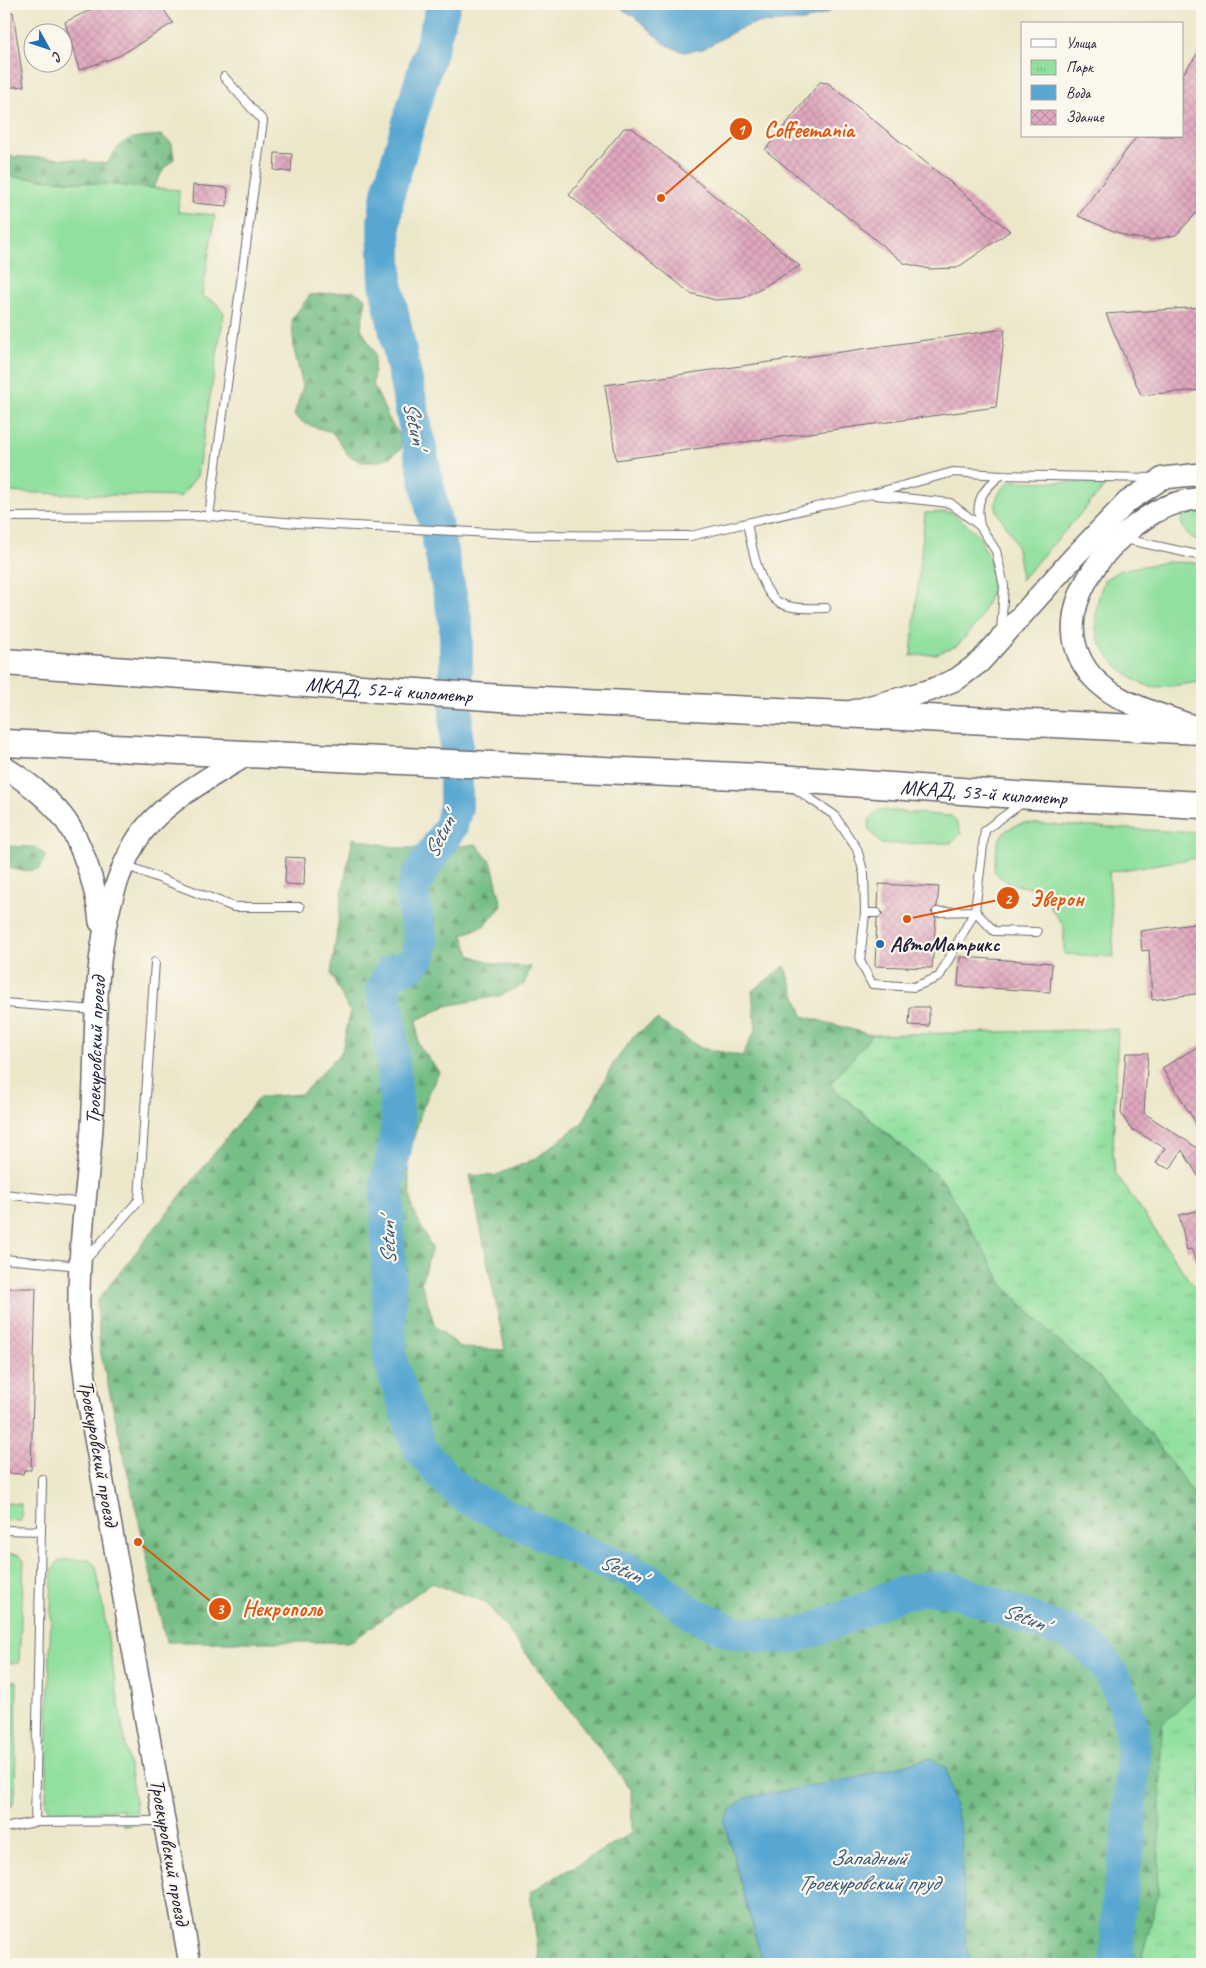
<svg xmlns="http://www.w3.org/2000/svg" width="1206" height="1968" font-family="Caveat,sans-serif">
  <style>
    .grass { fill: #92e09f; stroke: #5a816d }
    .forest { fill: url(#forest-firs); stroke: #4c7060 }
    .park { fill: url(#park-tufts); stroke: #5a816d }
    .water { fill: #58a7d2; stroke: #3d6486 }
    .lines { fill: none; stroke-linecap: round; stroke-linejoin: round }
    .river { stroke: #58a7d2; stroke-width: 34 }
    .building { fill: url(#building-cross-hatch) }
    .lane-casing { stroke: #69676d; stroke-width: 10 }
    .secondary-casing { stroke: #69676d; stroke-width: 24 }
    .highway-casing { stroke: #69676d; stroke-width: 29 }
    .lane { stroke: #fff; stroke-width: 8 }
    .secondary { stroke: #fff; stroke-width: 21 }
    .highway { stroke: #fff; stroke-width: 26 }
    .poi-dot { fill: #1f6fb2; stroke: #fbf7ec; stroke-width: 2 }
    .labels { text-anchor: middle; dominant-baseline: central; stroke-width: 4.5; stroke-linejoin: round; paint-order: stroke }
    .street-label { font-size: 21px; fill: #22223b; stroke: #fbf7ec }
    .poi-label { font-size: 21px; font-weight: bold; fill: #22223b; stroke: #fbf7ec; text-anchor: start }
    .water-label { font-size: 22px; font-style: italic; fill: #385777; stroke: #fbf7ec }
    .leader { fill: none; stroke: #de560e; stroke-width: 2 }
    .callout-dot { fill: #de560e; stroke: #fbf7ec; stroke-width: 2 }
    .mark-label { font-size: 15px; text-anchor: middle; font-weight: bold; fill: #fff }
    .callout-label { font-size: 22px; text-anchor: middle; font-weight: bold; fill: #de560e; stroke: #fbf7ec; stroke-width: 4.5; stroke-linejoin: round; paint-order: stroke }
  </style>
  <defs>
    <pattern id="forest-firs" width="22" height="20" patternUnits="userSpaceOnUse" patternTransform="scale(1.25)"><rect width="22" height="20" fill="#75be86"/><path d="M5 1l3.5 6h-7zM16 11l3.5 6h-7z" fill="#609a6f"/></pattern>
    <pattern id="park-tufts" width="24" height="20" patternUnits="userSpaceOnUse" patternTransform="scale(1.25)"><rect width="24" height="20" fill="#92e09f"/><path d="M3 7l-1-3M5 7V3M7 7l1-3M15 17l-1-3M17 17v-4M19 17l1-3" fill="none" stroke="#7ec08a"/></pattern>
    <pattern id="building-cross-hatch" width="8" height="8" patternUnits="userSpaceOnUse" patternTransform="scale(1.25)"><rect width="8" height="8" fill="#e0a8be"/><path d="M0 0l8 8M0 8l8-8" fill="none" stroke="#c090a4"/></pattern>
  </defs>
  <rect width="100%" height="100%" fill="#fbf7ec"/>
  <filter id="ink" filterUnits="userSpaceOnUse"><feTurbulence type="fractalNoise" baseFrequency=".02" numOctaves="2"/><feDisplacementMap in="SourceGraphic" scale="10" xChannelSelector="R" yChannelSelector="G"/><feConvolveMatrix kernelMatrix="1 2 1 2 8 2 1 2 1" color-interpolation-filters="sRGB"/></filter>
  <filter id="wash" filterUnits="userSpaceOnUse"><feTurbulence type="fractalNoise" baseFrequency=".0096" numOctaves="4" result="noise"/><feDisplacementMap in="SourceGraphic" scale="20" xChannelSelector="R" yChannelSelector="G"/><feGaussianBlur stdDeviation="1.12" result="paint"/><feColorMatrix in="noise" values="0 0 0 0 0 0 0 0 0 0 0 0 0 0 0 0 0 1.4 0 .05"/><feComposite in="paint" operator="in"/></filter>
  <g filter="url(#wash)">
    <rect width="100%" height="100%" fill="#ede7ca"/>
    <g class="grass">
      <path d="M4,176l175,14 -1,22 37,3 -13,81 13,6 9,11 -27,163 -17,21 -176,-5z"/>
      <path d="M1010,481l98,2 -87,97c-1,-14 -2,-29 -8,-42 -11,-24 -31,-32 -3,-57z"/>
      <path d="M1202,506v35c-13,-3 -18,-8 -21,-20l6,-12z"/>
      <path d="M951,512l26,21 13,26 2,33 -14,30 -21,24 -21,8 -25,2 14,-143z"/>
      <path d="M1166,562l36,1v119c-14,1 -40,7 -53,4 -22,-5 -50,-35 -53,-57 -2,-17 3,-33 8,-49l16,-10z"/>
      <path d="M879,810l72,6 6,7 4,11 -10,9 -70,1 -13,-16 2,-9z"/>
      <path d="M1023,823l179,10v24l-93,15 5,85 -50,-3v-28l-14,-19v-18c-22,-2 -40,0 -56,-18 4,-26 0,-40 29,-48z"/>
      <path d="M4,1503l17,1v17l-17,-1z"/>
      <path d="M4,1553l15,2 5,6 -5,102h-15z"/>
      <path d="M59,1560h30l7,6 41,248 -3,9 -10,4 -2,-18 -64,6 -7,-3 -5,-8 6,-233z"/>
      <path d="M4,1681h13l-2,114 -3,11 -8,5z"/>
    </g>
    <g class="forest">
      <path d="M161,135l11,9 2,15 -10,10 -11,19 -149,-12v-20l66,3 37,5c16,-29 23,-26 54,-29z"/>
      <path d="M354,291l12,8 -5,29 14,26 -2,30 18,39 9,12 1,14 -11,8 -13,5h-15l-13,-6 -17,-24 -27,-8 -11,-9 9,-29 -9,-36 -2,-31 18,-24z"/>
      <path d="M353,838l45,10h51l27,-4 16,20 10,42 -17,19 -22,10 7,20 25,9 36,3 -7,17 -25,12 -53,10 -29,14 1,24 21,28 -16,35 -16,53 5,48 20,40 -11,34 14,44 26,22 44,2 -35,-175 24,1 41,-17 48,-37 30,-58 22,-29 22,-15 44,28 41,8 14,-27 -4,-38 33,-25 18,50 69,19 -42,51 113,95 62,106 50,51 42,36 53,60 52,71v397l-43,-58 -1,52 -18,68h-170l-40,-206 -78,21 -128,42 39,143h-223l-10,-72 102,-59 -1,-44 -145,-187 -55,-19 -80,59h-185l-66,-292 -3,-49 162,-204 43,-3 40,-43 8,-38 -19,-39 12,-87z"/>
      <path d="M4,846l31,1 11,9 -7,13 -16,2 -19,-4z"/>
    </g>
    <g class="park">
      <path d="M1118,1029l-5,120 2,23 74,108 13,13v212l-52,-71 -53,-60 -42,-36 -50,-51 -62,-106 -113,-96 42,-50z"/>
      <path d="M1202,1686v278h-62l18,-68 4,-171z"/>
    </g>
    <g class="water">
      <path d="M613,4h-1h225l-8,8 -25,9 -48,2 -19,7 -34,19 -19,3 -18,-7 -32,-29z"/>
      <path d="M930,1758l16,10 15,63 4,103 5,30h-207l-39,-143 6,-10 14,-13 108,-19z"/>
    </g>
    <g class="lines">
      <path class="river" d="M444,4l-56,189 -4,30 2,61 70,340v183l-5,19 -34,52 -5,18 9,44 -2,16 -8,9 -20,7 -8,16 6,32 9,103 -3,25 -8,34 3,177 29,89 30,34 17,15 125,59 40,15 20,10 42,33 40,18 31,4 25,1 29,-8 83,-36 25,-5 29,2 113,43 18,10 18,18 17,32 10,30 2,28 -4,86 -11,68 -1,59"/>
    </g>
    <g id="blocks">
      <g class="building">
        <path d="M103,4h57l13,19 -54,33 -40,14 -14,-48z"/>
        <path d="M13,12l11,74 -20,2v-75z"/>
        <path d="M1202,48v159l-26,28 -25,5 -23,-3 -50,-21 59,-80h45v-61z"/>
        <path d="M820,82l8,1 182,148 -53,37 -28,1 -25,-6 -139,-113z"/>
        <path d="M624,128h8l168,138 -57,32 -28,2 -25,-7 -121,-98z"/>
        <path d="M275,153l17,1 -1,18 -17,-2z"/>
        <path d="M193,185l35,3 -1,18 -35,-3z"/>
        <path d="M1202,307v83l-61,5 -35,-81z"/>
        <path d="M1005,329l-9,78 -380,53 -11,-75z"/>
        <path d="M286,857l19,1 -1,27 -19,-1z"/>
        <path d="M879,884l60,3 -2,19 -6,6 5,6 -4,50 -57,-2 2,-47 6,-6 -5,-5z"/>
        <path d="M1202,923v70l-50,7 -3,-50 -7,1 -2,-20z"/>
        <path d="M960,957l92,6 -2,29 -92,-6z"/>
        <path d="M910,1007h19v19l-20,-1z"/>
        <path d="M1202,1044v89l-40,-65z"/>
        <path d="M1126,1053h22l-4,60 58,38v31l-20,-32 -12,19 -14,-6 9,-15 -35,-20 -9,-15z"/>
        <path d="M1202,1210v64l-11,-25 -4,1 -8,-35z"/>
        <path d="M4,1288h32l-5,182h-7l-1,4 -19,-1z"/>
      </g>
    </g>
  </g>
  <g filter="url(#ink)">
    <use href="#blocks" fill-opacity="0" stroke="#69676d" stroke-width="1"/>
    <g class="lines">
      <g class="lane-casing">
        <g id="lane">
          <path d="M876,495l74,8 30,23 16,25 8,35 -3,46"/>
          <path d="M209,516l54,-395 -39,-44"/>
          <path d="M4,517l205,-1 88,7 232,12 161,1 182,-42 81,-22 48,3 152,3"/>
          <path d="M747,523c4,21 13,70 33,80 14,7 31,5 46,5"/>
          <path d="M980,526c-5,-25 1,-35 21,-51"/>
          <path d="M1125,539l77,17"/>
          <path d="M793,787l41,28 23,34 7,25 1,39h12"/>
          <path d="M125,865l109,42h66"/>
          <path d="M937,912l38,-1 10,-81 37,-27"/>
          <path d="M865,913l-5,48 12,23 42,3 25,-10 36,-66 19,20 43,1"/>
          <path d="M4,1003l92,7"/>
          <path d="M4,1194l80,9"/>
          <path d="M4,1259l76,7 59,-66 16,-238"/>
          <path d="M4,1530l37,1"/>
          <path d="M35,1822l7,-343"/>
          <path d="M4,1828l31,-6 127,-1"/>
        </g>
      </g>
      <g class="secondary-casing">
        <g id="secondary">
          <path d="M853,711l78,-21 26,-11 23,-17 93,-104 54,-56 36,-24 39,-4"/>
          <path d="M1193,726c-35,-13 -84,-24 -106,-56 -41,-58 18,-129 68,-158 14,-8 31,-12 47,-14"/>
          <path d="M4,767c19,12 39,27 54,44 23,25 39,78 42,111"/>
          <path id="s1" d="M190,1964l-103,-570c-4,-33 -9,-65 -8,-98 0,-56 9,-113 13,-169 6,-91 -4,-204 43,-284 23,-40 77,-66 115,-90"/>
        </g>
      </g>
      <g class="highway-casing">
        <g id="highway">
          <path id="s2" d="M4,662l497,36 701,33"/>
          <path id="s3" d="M4,743l775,35 252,18 171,9"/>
        </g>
      </g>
      <use href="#lane" class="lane"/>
      <use href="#secondary" class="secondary"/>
      <use href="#highway" class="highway"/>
    </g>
  </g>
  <circle class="poi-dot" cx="880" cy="944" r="5"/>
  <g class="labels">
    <g class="street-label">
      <text stroke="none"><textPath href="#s2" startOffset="386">МКАД, 52-й километр</textPath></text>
      <text stroke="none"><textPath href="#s3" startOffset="981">МКАД, 53-й километр</textPath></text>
      <text stroke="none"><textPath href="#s1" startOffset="924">Троекуровский проезд</textPath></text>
      <text transform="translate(99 1453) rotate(80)">Троекуровский проезд</text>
      <text transform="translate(170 1852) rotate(80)">Троекуровский проезд</text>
    </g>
    <g class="poi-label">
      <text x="890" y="944">АвтоМатрикс</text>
    </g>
    <g class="water-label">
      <text transform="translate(415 424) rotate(78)">Setun'</text>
      <text transform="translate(440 836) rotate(-63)">Setun'</text>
      <text transform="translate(388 1242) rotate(-91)">Setun'</text>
      <text transform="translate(622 1569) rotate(23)">Setun'</text>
      <text transform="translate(1025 1617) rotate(21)">Setun'</text>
      <text x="868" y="1858">Западный<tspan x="868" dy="25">Троекуровский пруд</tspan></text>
    </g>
  </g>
  <path class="leader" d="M661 198L741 129M907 919L1008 898M138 1542L220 1609"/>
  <g class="callout-dot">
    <circle cx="661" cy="198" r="5"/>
    <circle cx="907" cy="919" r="5"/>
    <circle cx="138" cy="1542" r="5"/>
    <circle cx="741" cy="129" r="12"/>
    <circle cx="1008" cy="898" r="12"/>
    <circle cx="220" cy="1609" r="12"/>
  </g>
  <g class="mark-label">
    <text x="741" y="135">1</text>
    <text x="1008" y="904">2</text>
    <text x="220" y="1614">3</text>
  </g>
  <g class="callout-label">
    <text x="809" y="137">Coffeemania</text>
    <text x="1057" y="906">Эверон</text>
    <text x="282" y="1616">Некрополь</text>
  </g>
  <rect width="1206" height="1968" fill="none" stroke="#fbf7ec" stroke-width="20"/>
  <rect x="1021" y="22" width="162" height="115" fill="#fbf7ec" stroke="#a4a2a5"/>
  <rect x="1031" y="39" width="25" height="8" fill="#ffffff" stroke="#a4a2a5"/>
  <text x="1066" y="48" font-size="15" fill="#22223b">Улица</text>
  <rect x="1031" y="60" width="25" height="15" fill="url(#park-tufts)" stroke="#a4a2a5"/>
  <text x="1066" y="72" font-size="15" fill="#22223b">Парк</text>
  <rect x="1031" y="85" width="25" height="15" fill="#58a7d2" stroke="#a4a2a5"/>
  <text x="1066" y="98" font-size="15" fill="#22223b">Вода</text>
  <rect x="1031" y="110" width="25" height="15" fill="url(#building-cross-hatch)" stroke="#a4a2a5"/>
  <text x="1066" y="122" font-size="15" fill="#22223b">Здание</text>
  <g transform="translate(48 48) rotate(130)"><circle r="24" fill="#fbf7ec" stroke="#a4a2a5"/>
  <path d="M0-4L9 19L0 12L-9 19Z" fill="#1f6fb2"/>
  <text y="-8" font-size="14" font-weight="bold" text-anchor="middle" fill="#22223b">С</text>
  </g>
</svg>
